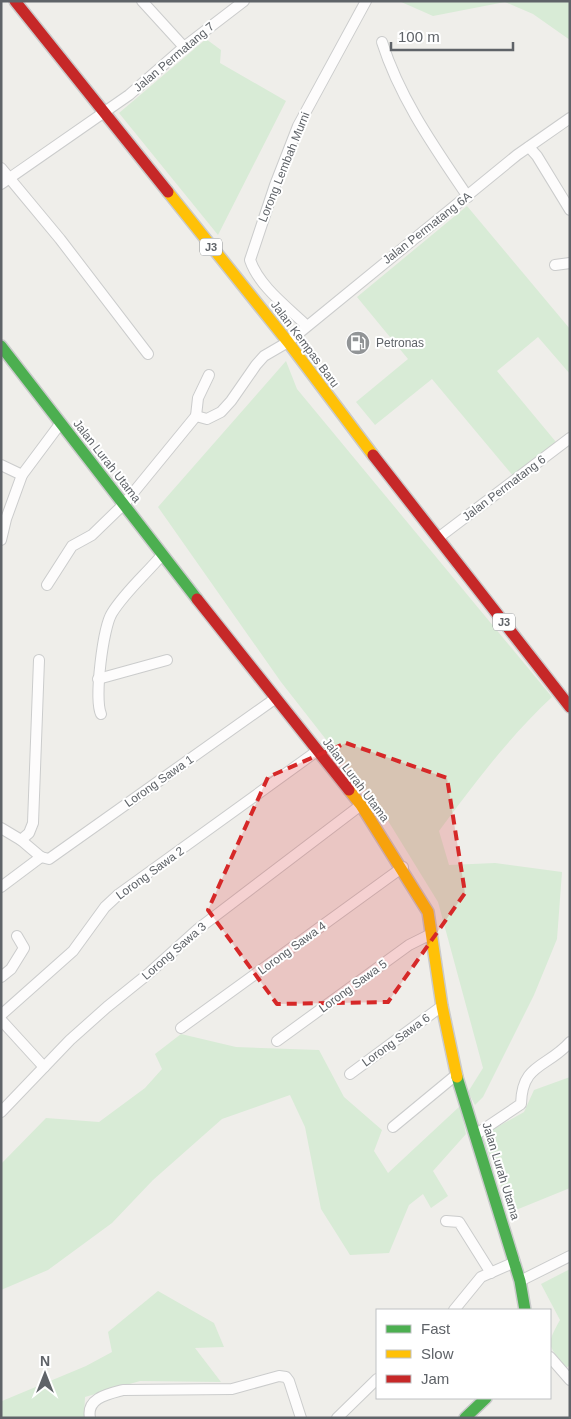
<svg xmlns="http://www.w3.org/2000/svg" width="571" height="1419" font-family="Helvetica,sans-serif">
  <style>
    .green { fill: #d8ebd6 }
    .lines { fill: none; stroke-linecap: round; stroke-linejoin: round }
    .street-casing { stroke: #cbcccc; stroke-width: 12 }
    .fast-casing { stroke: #cacacb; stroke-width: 14 }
    .slow-casing { stroke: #cacacb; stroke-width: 14 }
    .jam-casing { stroke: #cacacb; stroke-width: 14 }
    .street { stroke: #fdfcfc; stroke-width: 10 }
    .fast { stroke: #4caf50; stroke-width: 11 }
    .slow { stroke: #ffc107; stroke-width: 11 }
    .jam { stroke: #c62828; stroke-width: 11 }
    .marked { fill: #d62828; fill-opacity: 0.2; stroke: #d62828; stroke-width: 4; stroke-dasharray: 10 6; stroke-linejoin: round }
    .labels { text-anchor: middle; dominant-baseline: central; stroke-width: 4; stroke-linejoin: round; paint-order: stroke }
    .shield { fill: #fff; stroke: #8f9295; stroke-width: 1 }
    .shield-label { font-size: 11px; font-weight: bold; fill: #5f6368 }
    .street-label { font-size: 12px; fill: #5f6368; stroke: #fff }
    .poi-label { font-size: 12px; fill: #5f6368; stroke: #fff; text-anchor: start }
  </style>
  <rect width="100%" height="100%" fill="#efeeea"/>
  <g class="green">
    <path d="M399,1h171v39l-37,-26 -28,-12 -72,14z"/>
    <path d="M206,39l15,11 -1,13 66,38 -68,134 -99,-122z"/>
    <path d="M467,206l103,123v45l-32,-37 -41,34 59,71 -42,35 -82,-98 -57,46 -19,-23 52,-43 -51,-62z"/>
    <path d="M286,361l11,28 255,308c-43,40 -78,87 -113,134l10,34 46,-2 67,9 -5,67 -23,56 -51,102 -8,8 -7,-13 15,-24 -45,-166 -56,-91 -101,-129 -123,-175z"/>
    <path d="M181,1034l55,13 83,3 25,47 38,33 -8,21 14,22 72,-67 6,28 -33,37 15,25 -17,12 -8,-14 -14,11 -20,48 -39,2 -29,-46 -16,-82 -15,-32 -68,24 -69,61 -41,43 -64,47 -47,20v-126l45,-46 53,4 46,-34 17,-19 -7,-15z"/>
    <path d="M570,1077v111l-59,24 -27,-71 4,-9 36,-20 10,-22z"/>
    <path d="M570,1269v96l-4,3c-18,-24 -21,-21 -6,-48l-19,-36z"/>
    <path d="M158,1291l56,32 10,24 -29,1 26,34 -81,-1 -55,16 -1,21h-83v-21l1,4 84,-35 26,-14 -4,-20z"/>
  </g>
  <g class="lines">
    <g class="street-casing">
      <g id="street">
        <path d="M142,1l42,46"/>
        <path d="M382,42c18,57 53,106 86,155"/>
        <path d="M529,147l8,9 33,54"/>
        <path d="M1,168l59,71 88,115"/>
        <path d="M1,184l128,-89 55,-48 60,-46"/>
        <path d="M555,265l15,-2"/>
        <path d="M306,325c-20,-19 -47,-39 -56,-65l25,-75 23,-59 68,-125"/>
        <path d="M196,416l2,-18 11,-23"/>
        <path d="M1,465l21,10"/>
        <path d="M438,538l132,-100"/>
        <path d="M1,540l5,-21 16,-44 38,-51"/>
        <path d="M47,585l25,-39 20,-11 32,-31 72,-88 11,3 14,-7 10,-11 25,-36 8,-9 24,-14 229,-187 53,-37"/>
        <path d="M98,679l69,-19"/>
        <path d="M101,714c-7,-15 2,-87 11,-101 13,-21 34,-39 50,-58"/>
        <path d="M1,828l20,12 20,17"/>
        <path d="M21,840l8,-7 4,-10 6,-163"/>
        <path d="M41,857l8,2 227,-161"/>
        <path d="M1,887l40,-30"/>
        <path d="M1,977l10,-8 13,-21 -7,-12"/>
        <path d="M1,1015l72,-64 32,-44 14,-13 198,-143"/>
        <path d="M1,1020l43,47"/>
        <path d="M181,1028l222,-161"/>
        <path d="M277,1041l132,-96 22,-11"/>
        <path d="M350,1074l92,-68"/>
        <path d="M1,1112l69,-72 37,-33 41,-33 50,-45 163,-124"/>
        <path d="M393,1127l63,-52"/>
        <path d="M475,1135l46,-31c1,-41 26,-36 49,-62"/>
        <path d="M446,1221l13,1 32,51"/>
        <path d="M520,1281l50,-25"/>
        <path d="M454,1310l27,-33 34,-15"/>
        <path d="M550,1357l20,23"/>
        <path d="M90,1418c-4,-20 18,-24 33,-28l109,-1 47,-13 7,1 3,4 12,37"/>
        <path d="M337,1418l40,-39"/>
      </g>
    </g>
    <g class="fast-casing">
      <g id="fast">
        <path d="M1,346l196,253"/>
        <path d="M457,1077l63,204 5,29"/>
        <path d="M465,1418l21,-20"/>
      </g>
    </g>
    <g class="slow-casing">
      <g id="slow">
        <path d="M168,192l120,150 85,113"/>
        <path d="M349,790l12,15 67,107 14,94 15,71"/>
      </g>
    </g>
    <g class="jam-casing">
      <g id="jam">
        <path d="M15,1l153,191"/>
        <path d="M373,455l197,252"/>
        <path d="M197,599l152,191"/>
      </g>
    </g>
    <use href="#street" class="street"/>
    <use href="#fast" class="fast"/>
    <use href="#slow" class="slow"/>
    <use href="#jam" class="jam"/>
  </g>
  <path class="marked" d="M346,743l101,35 18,115 -77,109 -111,2 -69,-94 60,-133z"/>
  <defs>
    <g id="fuel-disc" transform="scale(1.25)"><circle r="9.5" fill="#919496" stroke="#fff"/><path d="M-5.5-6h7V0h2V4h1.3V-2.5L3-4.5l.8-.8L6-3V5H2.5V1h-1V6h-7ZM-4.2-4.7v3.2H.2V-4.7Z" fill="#fff"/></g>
  </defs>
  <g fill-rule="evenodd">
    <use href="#fuel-disc" x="358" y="343"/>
  </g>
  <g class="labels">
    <g class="shield">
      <rect x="200" y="238.5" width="22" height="17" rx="4"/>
      <rect x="493" y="613.5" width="22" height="17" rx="4"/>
    </g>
    <g class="shield-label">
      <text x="211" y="247">J3</text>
      <text x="504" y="622">J3</text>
    </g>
    <g class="street-label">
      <text transform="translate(174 57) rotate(-40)">Jalan Permatang 7</text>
      <text transform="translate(284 167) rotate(-68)">Lorong Lembah Murni</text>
      <text transform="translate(427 228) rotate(-38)">Jalan Permatang 6A</text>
      <text transform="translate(305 344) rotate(53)">Jalan Kempas Baru</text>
      <text transform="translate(107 461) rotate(52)">Jalan Lurah Utama</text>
      <text transform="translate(504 488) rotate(-37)">Jalan Permatang 6</text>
      <text transform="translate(356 780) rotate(53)">Jalan Lurah Utama</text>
      <text transform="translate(159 781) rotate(-35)">Lorong Sawa 1</text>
      <text transform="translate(150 873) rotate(-36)">Lorong Sawa 2</text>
      <text transform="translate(292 948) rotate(-36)">Lorong Sawa 4</text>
      <text transform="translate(174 951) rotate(-41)">Lorong Sawa 3</text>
      <text transform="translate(353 986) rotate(-36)">Lorong Sawa 5</text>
      <text transform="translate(396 1040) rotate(-36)">Lorong Sawa 6</text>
      <text transform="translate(501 1171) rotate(73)">Jalan Lurah Utama</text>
    </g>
    <g class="poi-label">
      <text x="376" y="343">Petronas</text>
    </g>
  </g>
  <rect width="571" height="1419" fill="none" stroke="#5f6368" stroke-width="5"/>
  <rect x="376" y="1309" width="175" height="90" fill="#ffffff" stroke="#bfc1c3"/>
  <rect x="386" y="1325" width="25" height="8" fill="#4caf50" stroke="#bfc1c3"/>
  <text x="421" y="1334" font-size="15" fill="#5f6368">Fast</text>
  <rect x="386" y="1350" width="25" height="8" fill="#ffc107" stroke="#bfc1c3"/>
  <text x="421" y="1359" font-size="15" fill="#5f6368">Slow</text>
  <rect x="386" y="1375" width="25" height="8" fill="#c62828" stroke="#bfc1c3"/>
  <text x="421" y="1384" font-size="15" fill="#5f6368">Jam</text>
  <g transform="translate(45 1374)" stroke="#ffffff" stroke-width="4" paint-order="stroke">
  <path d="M0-4L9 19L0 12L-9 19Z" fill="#5f6368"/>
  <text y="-8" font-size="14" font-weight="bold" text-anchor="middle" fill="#5f6368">N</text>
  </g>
  <path d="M391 42v8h122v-8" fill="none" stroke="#5f6368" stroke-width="2.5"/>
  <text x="398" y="42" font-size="15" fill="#5f6368" stroke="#ffffff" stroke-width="4" paint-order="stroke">100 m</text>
</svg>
